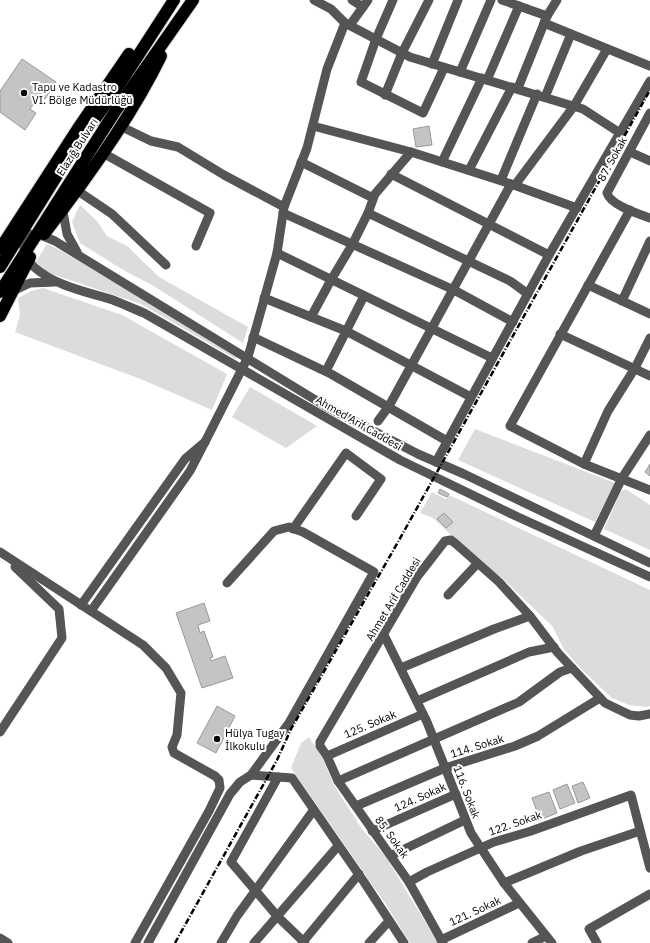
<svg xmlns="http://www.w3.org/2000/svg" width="650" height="943" font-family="'IBM Plex Sans',sans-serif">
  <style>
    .green { fill: #dcdcdc }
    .building { fill: #c4c4c4; stroke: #999 }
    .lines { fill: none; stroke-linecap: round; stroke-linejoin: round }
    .highway-casing { stroke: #dbdbdb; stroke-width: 14 }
    .minor { stroke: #555; stroke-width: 9 }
    .highway { stroke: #000; stroke-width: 12 }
    .rail { stroke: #000; stroke-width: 2.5; stroke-dasharray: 6 2 1 2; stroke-linecap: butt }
    .poi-dot { fill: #000; stroke: #fff; stroke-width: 1.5 }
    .labels { text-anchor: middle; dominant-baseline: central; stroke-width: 4; stroke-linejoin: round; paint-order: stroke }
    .poi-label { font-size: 11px; fill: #000; stroke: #fff; text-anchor: start }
    .street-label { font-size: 11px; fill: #000; stroke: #fff }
  </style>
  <rect width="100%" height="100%" fill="#fff"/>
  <g class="green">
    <path d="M80,205l17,16 10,15 20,10 32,31 89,50 -5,16 -91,-58 -27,-14 -45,-28 -8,-21z"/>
    <path d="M47,244l13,6 178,106 -2,3 -95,-55 -95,-32 -10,-10z"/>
    <path d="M43,288l79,27 105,59 -15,36 -69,-30 -128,-48 5,-17 -2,-17 13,-7z"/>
    <path d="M250,387l67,39 -31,22 -54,-31z"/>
    <path d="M475,429l140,54 -20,39 -137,-62z"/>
    <path d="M626,489l24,16v45l-46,-21 17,-38z"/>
    <path d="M432,492l14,7 3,-4 201,95v116l-4,1 -17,-2 -17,-7 -32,-30 -17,-20 -10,-21 -51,-49 -23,-17 -46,-43 -13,-5z"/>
    <path d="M309,737l14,22 11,26 28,44 24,28 52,86h-28l-25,-40 -94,-135 10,-25z"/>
  </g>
  <g class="building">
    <path d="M22,59l34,23 -11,17 -5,-4 -10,14 6,4 -11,17 -25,-18v-21z"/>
    <path d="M429,126l3,19 -16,2 -3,-18z"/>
    <path d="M650,464v12l-5,-4z"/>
    <path d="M440,489l9,5 -2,3 -9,-4z"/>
    <path d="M444,513l9,9 -7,6 -9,-9z"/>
    <path d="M204,603l6,18 -12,4 2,8 4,-2 9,26 -3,1 1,3 14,-5 8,22 -31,10 -26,-75z"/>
    <path d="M217,706l18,10 -19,37 -19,-10z"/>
    <path d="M583,782l7,16 -12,5 -6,-17z"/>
    <path d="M567,784l8,19 -15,6 -7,-19z"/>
    <path d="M549,792l8,21 -17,7 -8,-22z"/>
  </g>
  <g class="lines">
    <g class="highway-casing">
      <g id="highway">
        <path d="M44,234c42,-54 87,-116 117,-178"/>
        <path d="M0,249l77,-119 52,-76"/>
        <path d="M0,267l69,-111 52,-74 53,-82"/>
        <path d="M0,292l116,-182 77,-110"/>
        <path d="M0,316l30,-59"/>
      </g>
    </g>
    <g class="minor">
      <path d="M314,0l17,9 14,14 65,34 173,52 37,24"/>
      <path d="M352,0l11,7"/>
      <path d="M393,0l-17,39 -15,43 62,31 21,-45"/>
      <path d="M502,0l45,16"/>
      <path d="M544,23l106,43"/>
      <path d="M350,25l18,-25"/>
      <path d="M432,64l26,-64"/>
      <path d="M460,72l31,-72"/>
      <path d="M487,80l32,-74"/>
      <path d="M518,88l29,-72 10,-16"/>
      <path d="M385,95l17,-42 27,-53"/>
      <path d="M545,97l26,-63"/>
      <path d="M650,113l-43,80c3,12 32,21 43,25"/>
      <path d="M120,126l31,15 27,6 46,28 60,32"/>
      <path d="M313,126l98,26"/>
      <path d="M630,152l20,9"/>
      <path d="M103,153l107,60 -14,33"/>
      <path d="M301,162l72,36"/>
      <path d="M442,162l40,-84"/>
      <path d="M469,170l43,-83"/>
      <path d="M391,174l158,81"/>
      <path d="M501,180l36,-86"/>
      <path d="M515,185l59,-79 33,-57"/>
      <path d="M78,191l34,23 54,51"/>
      <path d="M62,206l5,28 10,18"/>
      <path d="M630,210l-120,216 74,38 66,26"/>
      <path d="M283,213l171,77 59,32"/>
      <path d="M368,213l142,68 18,13"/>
      <path d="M277,253l215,105"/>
      <path d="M588,285l62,29"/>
      <path d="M13,291l17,-8 25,-1"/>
      <path d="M264,298l47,19"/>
      <path d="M622,301l28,-60"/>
      <path d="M560,334l90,42"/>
      <path d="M253,337l78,37 116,67"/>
      <path d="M326,371l38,-75"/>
      <path d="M471,397l-125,-66 -35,-14 20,-37 21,-35 16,-32 7,-19 36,-42 100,32 66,24"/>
      <path d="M378,421l11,-15 122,-222"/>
      <path d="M205,442l43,-85 29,-104 7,-46 23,-59 20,-79 18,-46"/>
      <path d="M436,462l113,-207 101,-174"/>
      <path d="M584,464l24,-53 27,-43 15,-30"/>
      <path d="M293,529l53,-76 35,26 -25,37"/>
      <path d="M594,536l28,-58 28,-43"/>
      <path d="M0,552l143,93 23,23 15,25 -4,42 -5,12 2,6 41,23 4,4 1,8 -11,23 -74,132"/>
      <path d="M650,563l-186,-89 -46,-20 -91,-47 -272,-166 -12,-5 -21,-3c1,12 3,26 12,34 21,19 53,25 79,33 10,4 21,9 31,13l256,147 118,57 132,60"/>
      <path d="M227,583l47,-52 15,-4 14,5 71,40 -85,151 -38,52"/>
      <path d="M448,595l29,-31"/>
      <path d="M81,605l104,-146 20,-17 -15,29 -99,140"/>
      <path d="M384,635l43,87 44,111 33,50 48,60"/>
      <path d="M401,668l93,-39 36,-13"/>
      <path d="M417,701l112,-49 25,-5"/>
      <path d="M0,732l62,-94 -3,-29 -44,-42"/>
      <path d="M327,756l96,-42"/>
      <path d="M278,777l-47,85 47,55 27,26"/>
      <path d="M338,781l181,-79 41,-30 12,-4"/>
      <path d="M356,806l89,-38 70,-22 23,-10 62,-38"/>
      <path d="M372,831l84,-37"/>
      <path d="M392,855l73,-35"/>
      <path d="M409,882l18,-10 67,-30 37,-11 100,-36 19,73"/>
      <path d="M504,883l77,-32 59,-20"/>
      <path d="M0,938l8,5"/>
      <path d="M441,940l78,-37"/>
      <path d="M148,943l82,-149 10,-12 11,-7 41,3 72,104 40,61"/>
      <path d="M221,943l16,-27 76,-105"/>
      <path d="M254,943l84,-97"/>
      <path d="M302,943l57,-69"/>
      <path d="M369,943l20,-22"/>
      <path d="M443,943l-34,-61 -71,-101 -11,-25 -7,-10v-4l97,-165 28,-36 6,-1 5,4 43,38 31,34 28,37 47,50 25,12 9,1 11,-2"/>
      <path d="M532,943l14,-7"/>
      <path d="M597,943l-8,-14 61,-35"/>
    </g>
    <use href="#highway" class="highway"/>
    <path class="rail" d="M175,943l102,-183 14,-31 107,-187 252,-452"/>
  </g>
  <g class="poi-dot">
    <circle cx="24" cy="93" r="4"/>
    <circle cx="217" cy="739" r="4"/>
  </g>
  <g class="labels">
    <g class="poi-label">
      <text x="32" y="87">Tapu ve Kadastro<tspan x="32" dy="13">VI. Bölge Müdürlüğü</tspan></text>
      <text x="225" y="733">Hülya Tugay<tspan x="225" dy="13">İlkokulu</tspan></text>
    </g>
    <g class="street-label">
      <text transform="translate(77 147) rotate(-57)">Elazığ Bulvarı</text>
      <text transform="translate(612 159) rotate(-61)">87. Sokak</text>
      <text transform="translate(359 423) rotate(30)">Ahmed Arif Caddesi</text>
      <text transform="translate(393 599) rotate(-59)">Ahmet Arif Caddesi</text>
      <text transform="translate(370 724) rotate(-23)">125. Sokak</text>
      <text transform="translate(477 746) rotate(-17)">114. Sokak</text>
      <text transform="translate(467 792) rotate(69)">116. Sokak</text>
      <text transform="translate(420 797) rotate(-24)">124. Sokak</text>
      <text transform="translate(515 823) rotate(-19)">122. Sokak</text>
      <text transform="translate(392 837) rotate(54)">85. Sokak</text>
      <text transform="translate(475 911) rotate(-25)">121. Sokak</text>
    </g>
  </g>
</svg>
